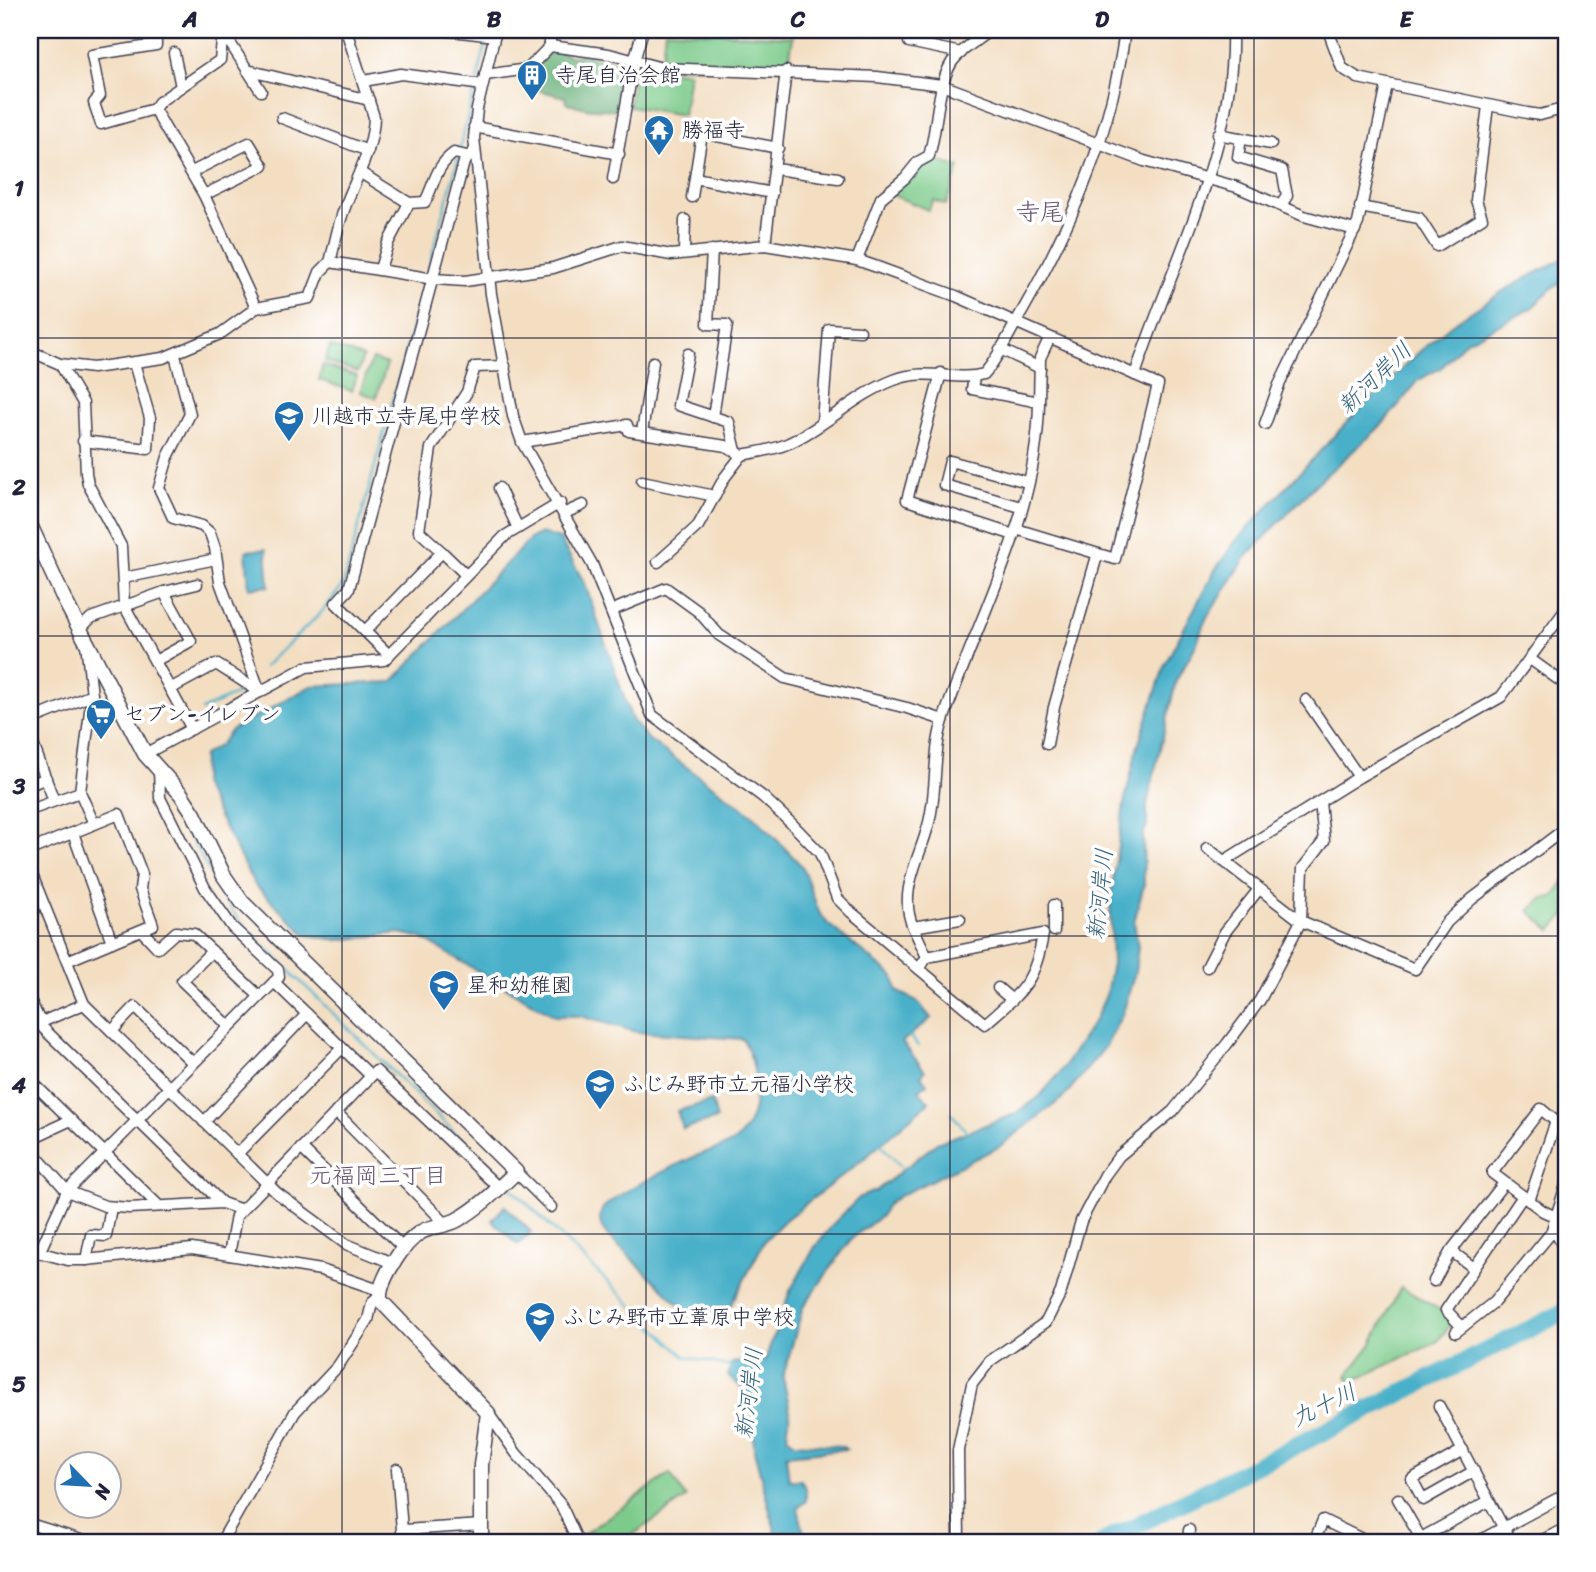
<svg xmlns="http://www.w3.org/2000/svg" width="1596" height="1572" font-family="Sriracha,'Klee One',sans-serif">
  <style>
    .green { fill: #7dcb8b; stroke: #507663; stroke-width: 2 }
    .forest { fill: #66af77; stroke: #446859; stroke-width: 2 }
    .water { fill: #4ab0c9; stroke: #366982; stroke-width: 2 }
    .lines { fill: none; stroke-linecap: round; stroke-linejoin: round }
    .stream { stroke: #4ab0c9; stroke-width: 2.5 }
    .river { stroke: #4ab0c9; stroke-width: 18 }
    .minor-casing { stroke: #413e4f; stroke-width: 13 }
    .tertiary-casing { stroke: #413e4f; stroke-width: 17 }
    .minor { stroke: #fff; stroke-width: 10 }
    .tertiary { stroke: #fff; stroke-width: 14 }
    .grid { fill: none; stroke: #22223b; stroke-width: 2; stroke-opacity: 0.55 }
    .labels { text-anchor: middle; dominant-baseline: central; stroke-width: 7; stroke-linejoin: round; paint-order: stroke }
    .poi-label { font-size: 21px; fill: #22223b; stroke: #fff; text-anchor: start }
    .water-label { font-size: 23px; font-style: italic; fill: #34627b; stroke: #fff }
    .neighbourhood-label { font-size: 23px; fill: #675270; stroke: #fff }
    .quarter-label { font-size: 24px; fill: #675270; stroke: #fff }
    .neatline { fill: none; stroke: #22223b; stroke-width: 2.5 }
    .grid-label { font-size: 23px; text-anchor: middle; font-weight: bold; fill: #22223b }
  </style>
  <rect width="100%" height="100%" fill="#fff"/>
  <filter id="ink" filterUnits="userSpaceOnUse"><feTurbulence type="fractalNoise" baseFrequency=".0143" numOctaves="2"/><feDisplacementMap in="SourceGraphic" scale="14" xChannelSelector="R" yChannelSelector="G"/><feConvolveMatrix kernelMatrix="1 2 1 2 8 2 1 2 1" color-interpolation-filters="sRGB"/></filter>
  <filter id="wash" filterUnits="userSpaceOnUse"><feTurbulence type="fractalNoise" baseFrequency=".00686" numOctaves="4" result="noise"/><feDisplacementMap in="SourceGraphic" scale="28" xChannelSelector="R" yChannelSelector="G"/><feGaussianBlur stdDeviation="1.57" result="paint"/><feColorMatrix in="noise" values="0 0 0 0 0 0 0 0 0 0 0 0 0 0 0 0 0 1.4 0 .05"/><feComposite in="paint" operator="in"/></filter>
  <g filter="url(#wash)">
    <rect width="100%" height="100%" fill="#f3dec2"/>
    <g class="green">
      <path d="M665,30l128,7 -5,31 -109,-1 -40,-6 -1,-10 24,5z"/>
      <path d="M636,64l53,9 -6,42 -54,-9z"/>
      <path d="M932,160l27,7 -13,38 -13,-5 -5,10 -38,-16 30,-30z"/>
      <path d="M330,346l33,11 -5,15 -33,-11z"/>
      <path d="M372,359l15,5 -11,34 -16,-6z"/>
      <path d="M323,365l34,11 -5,15 -33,-11z"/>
      <path d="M1566,879v35l-15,16 -22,-19 14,-13 11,-1z"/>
      <path d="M1401,1287l41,24 11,10 -2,3 -14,18 -86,40 -4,-6 24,-31z"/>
      <path d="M670,1474l16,24 -64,44h-36l-5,-6z"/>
    </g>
    <path class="forest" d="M560,51l12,6 8,-3 47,10 -4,46 -33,-1 -24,-6 -1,-6 -29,-7 -6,-16 19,-22z"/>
    <g class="water">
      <path d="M1566,257v23l-15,9 -19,19 -67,34 -23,25 -23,13 -38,46 -65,58 -69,72 -41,63 -10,26 -20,36 -29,123v21l-4,11 1,49 -10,37 4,25 -3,25 -12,41 -17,33 -42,51 -65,50 -100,49 -13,10 -5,10 -29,22 -49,69 -20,70 7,34 -3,26 8,6 46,3 5,3 -60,6 3,25h12l5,8v13l-8,7 8,34h-28l-24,-92 -2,-54 -24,-20 4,-13 33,-3 25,-69 25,-44 20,-25 25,-25 16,-6 61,-48 78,-29 24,-17 21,-24 36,-55 10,-23 6,-32 -2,-62 14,-97 12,-52 29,-88 50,-94 20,-28 116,-124 68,-66 32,-27 55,-36z"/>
      <path d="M541,533l19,6 25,45 47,136 16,19 106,77 48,50 17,46 9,12 66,53 3,14 20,10 14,17 -29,24 23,29 -4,5 6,8 -8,6 10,12 -64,56 -80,62 -20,20 -35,67 -42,6 -81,-78c-6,-7 -9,-16 -5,-25 6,-13 88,-52 104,-58 10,-3 22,-5 30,-12 27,-24 23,-72 7,-101l-106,-7 -57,-16h-25l-134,-78 -21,-5 -62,7 -32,-5 -52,-51 -52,-100 1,-29 17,-10 11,-15 80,-44 81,-4 139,-144z"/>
      <path d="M266,549l3,37 -20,2 -3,-37z"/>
      <path d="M712,1101l5,18 -34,10 -6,-18z"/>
      <path d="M505,1206l26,26 -13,13 -26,-25z"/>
    </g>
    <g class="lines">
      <g class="stream">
        <path d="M477,81l10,-41"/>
        <path d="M459,152l16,-65"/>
        <path d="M427,274l31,-115"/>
        <path d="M264,667l56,-53 23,-29 82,-305"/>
        <path d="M202,710l43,-20"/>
        <path d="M174,809l55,98 20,24 252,247"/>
        <path d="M908,1033l10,13"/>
        <path d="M952,1114l16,19"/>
        <path d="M880,1144l24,26"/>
        <path d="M508,1185l176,171 48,11"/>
      </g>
      <path class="river" d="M1103,1542l463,-231"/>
    </g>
  </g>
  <g filter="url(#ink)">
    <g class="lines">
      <g class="minor-casing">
        <g id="minor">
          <path d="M443,30l52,6"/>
          <path d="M496,30l-19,79 -3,29 17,156 22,122 9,26 70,122 60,151 111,82 29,27 28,29 17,45 14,14 134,112c36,-32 50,-40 58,-90l-116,23 -8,12"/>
          <path d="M550,30v16"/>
          <path d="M1328,30l14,38 16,10 169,35 13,2 26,-7"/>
          <path d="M223,32l-3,28 -61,42 -5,7 50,86 52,113"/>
          <path d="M223,32l38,59"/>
          <path d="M909,42l52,11"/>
          <path d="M174,53l7,34"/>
          <path d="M247,70l122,30"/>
          <path d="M485,75l43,-6 22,-23 59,8 53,14 215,9 65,8 202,76 93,26 67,29 51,14"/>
          <path d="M364,81l37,-7 82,11"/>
          <path d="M154,109l-53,15 -7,-21 6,-7 -8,-41 64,-10v-15"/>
          <path d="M282,118l86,33"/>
          <path d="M474,127l145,27"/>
          <path d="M1218,134l53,10"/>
          <path d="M1241,138l-3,19 44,13 5,26 -6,9"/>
          <path d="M776,169l62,9"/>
          <path d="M192,172l57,-29 14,23 -59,29"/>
          <path d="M361,173l48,30 16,-1c10,-19 10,-35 29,-49l13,3"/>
          <path d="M695,178l77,15"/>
          <path d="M613,179l21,-118 9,-31"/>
          <path d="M692,197l10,-64 76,15"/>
          <path d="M1360,207l59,11 18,28 45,-28 -6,-18 12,-94"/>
          <path d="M765,245l21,-174"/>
          <path d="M712,250l-4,74 19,1 -14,92"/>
          <path d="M684,253l1,-33"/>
          <path d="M857,260l24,-62 24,-20 13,-16 11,-6c9,-30 7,-68 23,-94 9,-13 26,-22 38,-32"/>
          <path d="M330,262c5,-18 8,-38 15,-55 11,-30 28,-57 29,-90l-28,-87"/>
          <path d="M380,269l8,-26 21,-40"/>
          <path d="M1000,349l40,19"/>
          <path d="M30,351l30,13 33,4 70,-10 57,-24 36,-26 54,-10 10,-26 10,-10 104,17 31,2 88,-13 69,-22 49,9 94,-10 92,15 20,7 79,29 202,89 -43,174 -99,-30"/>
          <path d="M688,354l-10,51 51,17 7,29"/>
          <path d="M175,355l15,59 -22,43 -9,31 14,30 29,8 8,7 5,15 5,34 40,110"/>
          <path d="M60,364l23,39 3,70 2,11 33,62 3,59 68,124"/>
          <path d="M941,373l-34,127 107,35"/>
          <path d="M1135,375c36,-111 101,-226 97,-345"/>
          <path d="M1039,402l1,-44 9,-19"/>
          <path d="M822,422l7,-93 31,2"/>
          <path d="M1265,424l14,-39 79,-162 29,-138"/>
          <path d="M642,432l11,-70"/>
          <path d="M83,441l65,8 2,-31 -16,-55"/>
          <path d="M522,442l105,-17 2,6 97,15 16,9c15,-3 33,-5 47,-12 37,-17 66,-48 105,-63 34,-13 61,2 90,-6 16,-18 26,-43 39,-64 50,-88 89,-179 102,-280"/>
          <path d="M642,481l73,15"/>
          <path d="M499,488l18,38"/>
          <path d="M1021,507l-77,-22 6,-24 77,21"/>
          <path d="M565,513l18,-8"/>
          <path d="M442,552l-23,-21 12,-83 36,-56 8,-25 30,-1"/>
          <path d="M658,562l40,-36 27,-49 17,-22"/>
          <path d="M124,578l92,-19"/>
          <path d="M164,592l33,-8"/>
          <path d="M613,610l53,-22 33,24 20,23 66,43 122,30 36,12"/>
          <path d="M80,629l11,-11 73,-26 27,49 -36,20"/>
          <path d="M365,631l77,-79 24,23"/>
          <path d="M389,655l-53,-52 13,-14 115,-427 11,-12"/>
          <path d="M1530,659l36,26"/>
          <path d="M170,689l46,-25 44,28"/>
          <path d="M92,695l-12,97 14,32"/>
          <path d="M1306,700l53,77"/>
          <path d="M30,720l62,-25 -6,-52"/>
          <path d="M1047,744l7,-37 43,-151"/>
          <path d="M30,745l3,-1 21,57"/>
          <path d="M145,754l161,-87 78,-7 121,-124 55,-33"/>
          <path d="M30,785l16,-7"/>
          <path d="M30,810l50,-18"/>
          <path d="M1207,848l94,73"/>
          <path d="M30,850l89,-36 23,60 -2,15 13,36 -41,17 -39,-109"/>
          <path d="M1224,861l135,-84 142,-80 65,-88"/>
          <path d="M30,870l54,134 193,189 69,51 49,20"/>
          <path d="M1301,921l2,-53 21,-27 -4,-39"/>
          <path d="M913,927c-15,-34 6,-67 15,-101 10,-35 4,-71 15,-105 35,-105 95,-206 96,-319l-67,-13 2,-12"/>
          <path d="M142,931l16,17 18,-16 18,2 64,61"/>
          <path d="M1054,931v-26"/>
          <path d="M212,951l-30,30 46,44"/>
          <path d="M927,957l-14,-30 47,-8"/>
          <path d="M67,961l45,-19"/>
          <path d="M1207,967l18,-35 34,-43"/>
          <path d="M274,982l97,94"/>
          <path d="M998,988l14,12"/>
          <path d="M30,1000l13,28 179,175"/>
          <path d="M30,1027l54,-23"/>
          <path d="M112,1031l23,-24 57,55"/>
          <path d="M30,1080l129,126"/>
          <path d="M336,1112l110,112"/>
          <path d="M204,1122l103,-108"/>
          <path d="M30,1139l41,-19"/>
          <path d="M301,1148l104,102"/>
          <path d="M30,1149l37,42 38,15 24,2 93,-5 20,7"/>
          <path d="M237,1154l105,-106"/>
          <path d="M516,1172l35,35"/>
          <path d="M1529,1201l27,-80"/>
          <path d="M1556,1217l-13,-6 -51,-38 49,-64 25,21"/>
          <path d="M1551,1233l6,2 9,17"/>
          <path d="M30,1250l38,10h18l106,-11 129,21 58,20"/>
          <path d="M39,1253l28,-62 212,-214 -1,-7 -46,-43 -27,-39 -45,-90 -1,-29"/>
          <path d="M229,1255l7,-39 140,-145 124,118"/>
          <path d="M86,1260l5,-25 15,1 5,-29"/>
          <path d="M1474,1268l-23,-17 53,-68"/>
          <path d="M1434,1281l17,-30"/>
          <path d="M1462,1327l-16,-17 77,-114"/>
          <path d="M1456,1332l38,-30 57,-69 15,-48"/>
          <path d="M1439,1406l72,136"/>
          <path d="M488,1413l28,40 45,52 17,37"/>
          <path d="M1463,1450l-51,29 11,21 51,-29"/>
          <path d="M397,1469l6,73"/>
          <path d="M1398,1499l25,43"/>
          <path d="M30,1524l57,18"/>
          <path d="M404,1530l78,-5"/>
          <path d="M1421,1538l68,-37"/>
          <path d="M30,1541l32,-2"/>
          <path d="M221,1542l74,-130 43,-46 30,-46 4,-17 7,-6"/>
          <path d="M959,1542l-1,-92 14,-66 18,-23 56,-39 15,-30 20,-71 24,-46 14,-19 54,-45 54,-67 33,-44 41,-79 114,48 32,-47 25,-23 94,-71"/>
          <path d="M1188,1542l1,-12"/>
          <path d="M1314,1542l9,-22 45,22"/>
          <path d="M1477,1542l89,-48"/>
          <path d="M1539,1542l27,-14"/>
        </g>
      </g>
      <g class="tertiary-casing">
        <path id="tertiary" d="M30,525l34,74 81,155 36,40 13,20 30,62 18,26 274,270c-18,17 -37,36 -59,48 -11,6 -26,6 -36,12 -17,10 -43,49 -41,68l108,113 -7,52v77"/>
      </g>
      <use href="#minor" class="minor"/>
      <use href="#tertiary" class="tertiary"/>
    </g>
  </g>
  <path class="grid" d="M342,30v1512M646,30v1512M950,30v1512M1254,30v1512M30,338h1536M30,636h1536M30,936h1536M30,1234h1536"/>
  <defs>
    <g id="building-pin" transform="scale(1.575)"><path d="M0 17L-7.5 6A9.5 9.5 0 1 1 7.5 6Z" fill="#1f6fb2" stroke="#fff"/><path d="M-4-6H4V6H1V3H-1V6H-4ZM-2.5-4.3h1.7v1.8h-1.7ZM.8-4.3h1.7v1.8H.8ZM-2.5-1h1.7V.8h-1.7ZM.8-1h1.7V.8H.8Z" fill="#fff"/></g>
    <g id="temple-pin" transform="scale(1.575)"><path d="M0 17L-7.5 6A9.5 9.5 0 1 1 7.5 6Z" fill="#1f6fb2" stroke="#fff"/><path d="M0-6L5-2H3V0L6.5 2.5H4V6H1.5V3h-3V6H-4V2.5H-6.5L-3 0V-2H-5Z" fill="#fff"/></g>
    <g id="school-pin" transform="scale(1.575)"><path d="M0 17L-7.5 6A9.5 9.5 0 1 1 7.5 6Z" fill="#1f6fb2" stroke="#fff"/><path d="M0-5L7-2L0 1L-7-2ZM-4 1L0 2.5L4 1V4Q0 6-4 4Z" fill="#fff"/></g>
    <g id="supermarket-pin" transform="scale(1.575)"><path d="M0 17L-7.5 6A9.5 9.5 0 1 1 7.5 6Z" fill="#1f6fb2" stroke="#fff"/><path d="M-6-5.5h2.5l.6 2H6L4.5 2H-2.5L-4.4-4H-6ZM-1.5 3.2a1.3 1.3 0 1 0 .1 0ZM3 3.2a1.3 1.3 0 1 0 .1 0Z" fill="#fff"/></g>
  </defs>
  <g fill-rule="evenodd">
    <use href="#building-pin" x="532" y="75"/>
    <use href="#temple-pin" x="659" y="130"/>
    <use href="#school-pin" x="289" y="416"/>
    <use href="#supermarket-pin" x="101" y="714"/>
    <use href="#school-pin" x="444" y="985"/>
    <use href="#school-pin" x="600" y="1084"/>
    <use href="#school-pin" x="540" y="1317"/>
  </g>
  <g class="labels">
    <g class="poi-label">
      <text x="555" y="75">寺尾自治会館</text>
      <text x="682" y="130">勝福寺</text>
      <text x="312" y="416">川越市立寺尾中学校</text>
      <text x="124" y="714">セブン-イレブン</text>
      <text x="467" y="985">星和幼稚園</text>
      <text x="623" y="1084">ふじみ野市立元福小学校</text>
      <text x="563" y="1317">ふじみ野市立葦原中学校</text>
    </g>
    <g class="water-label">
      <text transform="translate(1375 378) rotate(-44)">新河岸川</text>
      <text transform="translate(1100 894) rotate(-84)">新河岸川</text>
      <text transform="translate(749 1393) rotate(-83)">新河岸川</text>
      <text transform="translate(1324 1405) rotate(-26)">九十川</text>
    </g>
    <g class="neighbourhood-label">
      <text x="378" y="1175">元福岡三丁目</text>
    </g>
    <g class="quarter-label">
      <text x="1040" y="212">寺尾</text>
    </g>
  </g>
  <rect width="1596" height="1572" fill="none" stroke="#fff" stroke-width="77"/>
  <g transform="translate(88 1485) rotate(115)"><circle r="33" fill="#ffffff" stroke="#a7a7b1" stroke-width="2"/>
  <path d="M0-5L12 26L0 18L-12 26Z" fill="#1f6fb2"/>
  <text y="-10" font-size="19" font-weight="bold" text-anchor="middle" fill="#22223b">N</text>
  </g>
  <rect x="38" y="38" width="1520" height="1496" class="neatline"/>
  <g class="grid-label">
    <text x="190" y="27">A</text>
    <text x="494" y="27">B</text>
    <text x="798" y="27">C</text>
    <text x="1102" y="27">D</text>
    <text x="1406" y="27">E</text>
    <text x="19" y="196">1</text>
    <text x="19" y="495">2</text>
    <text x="19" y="794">3</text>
    <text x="19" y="1093">4</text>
    <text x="19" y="1392">5</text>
  </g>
</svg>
